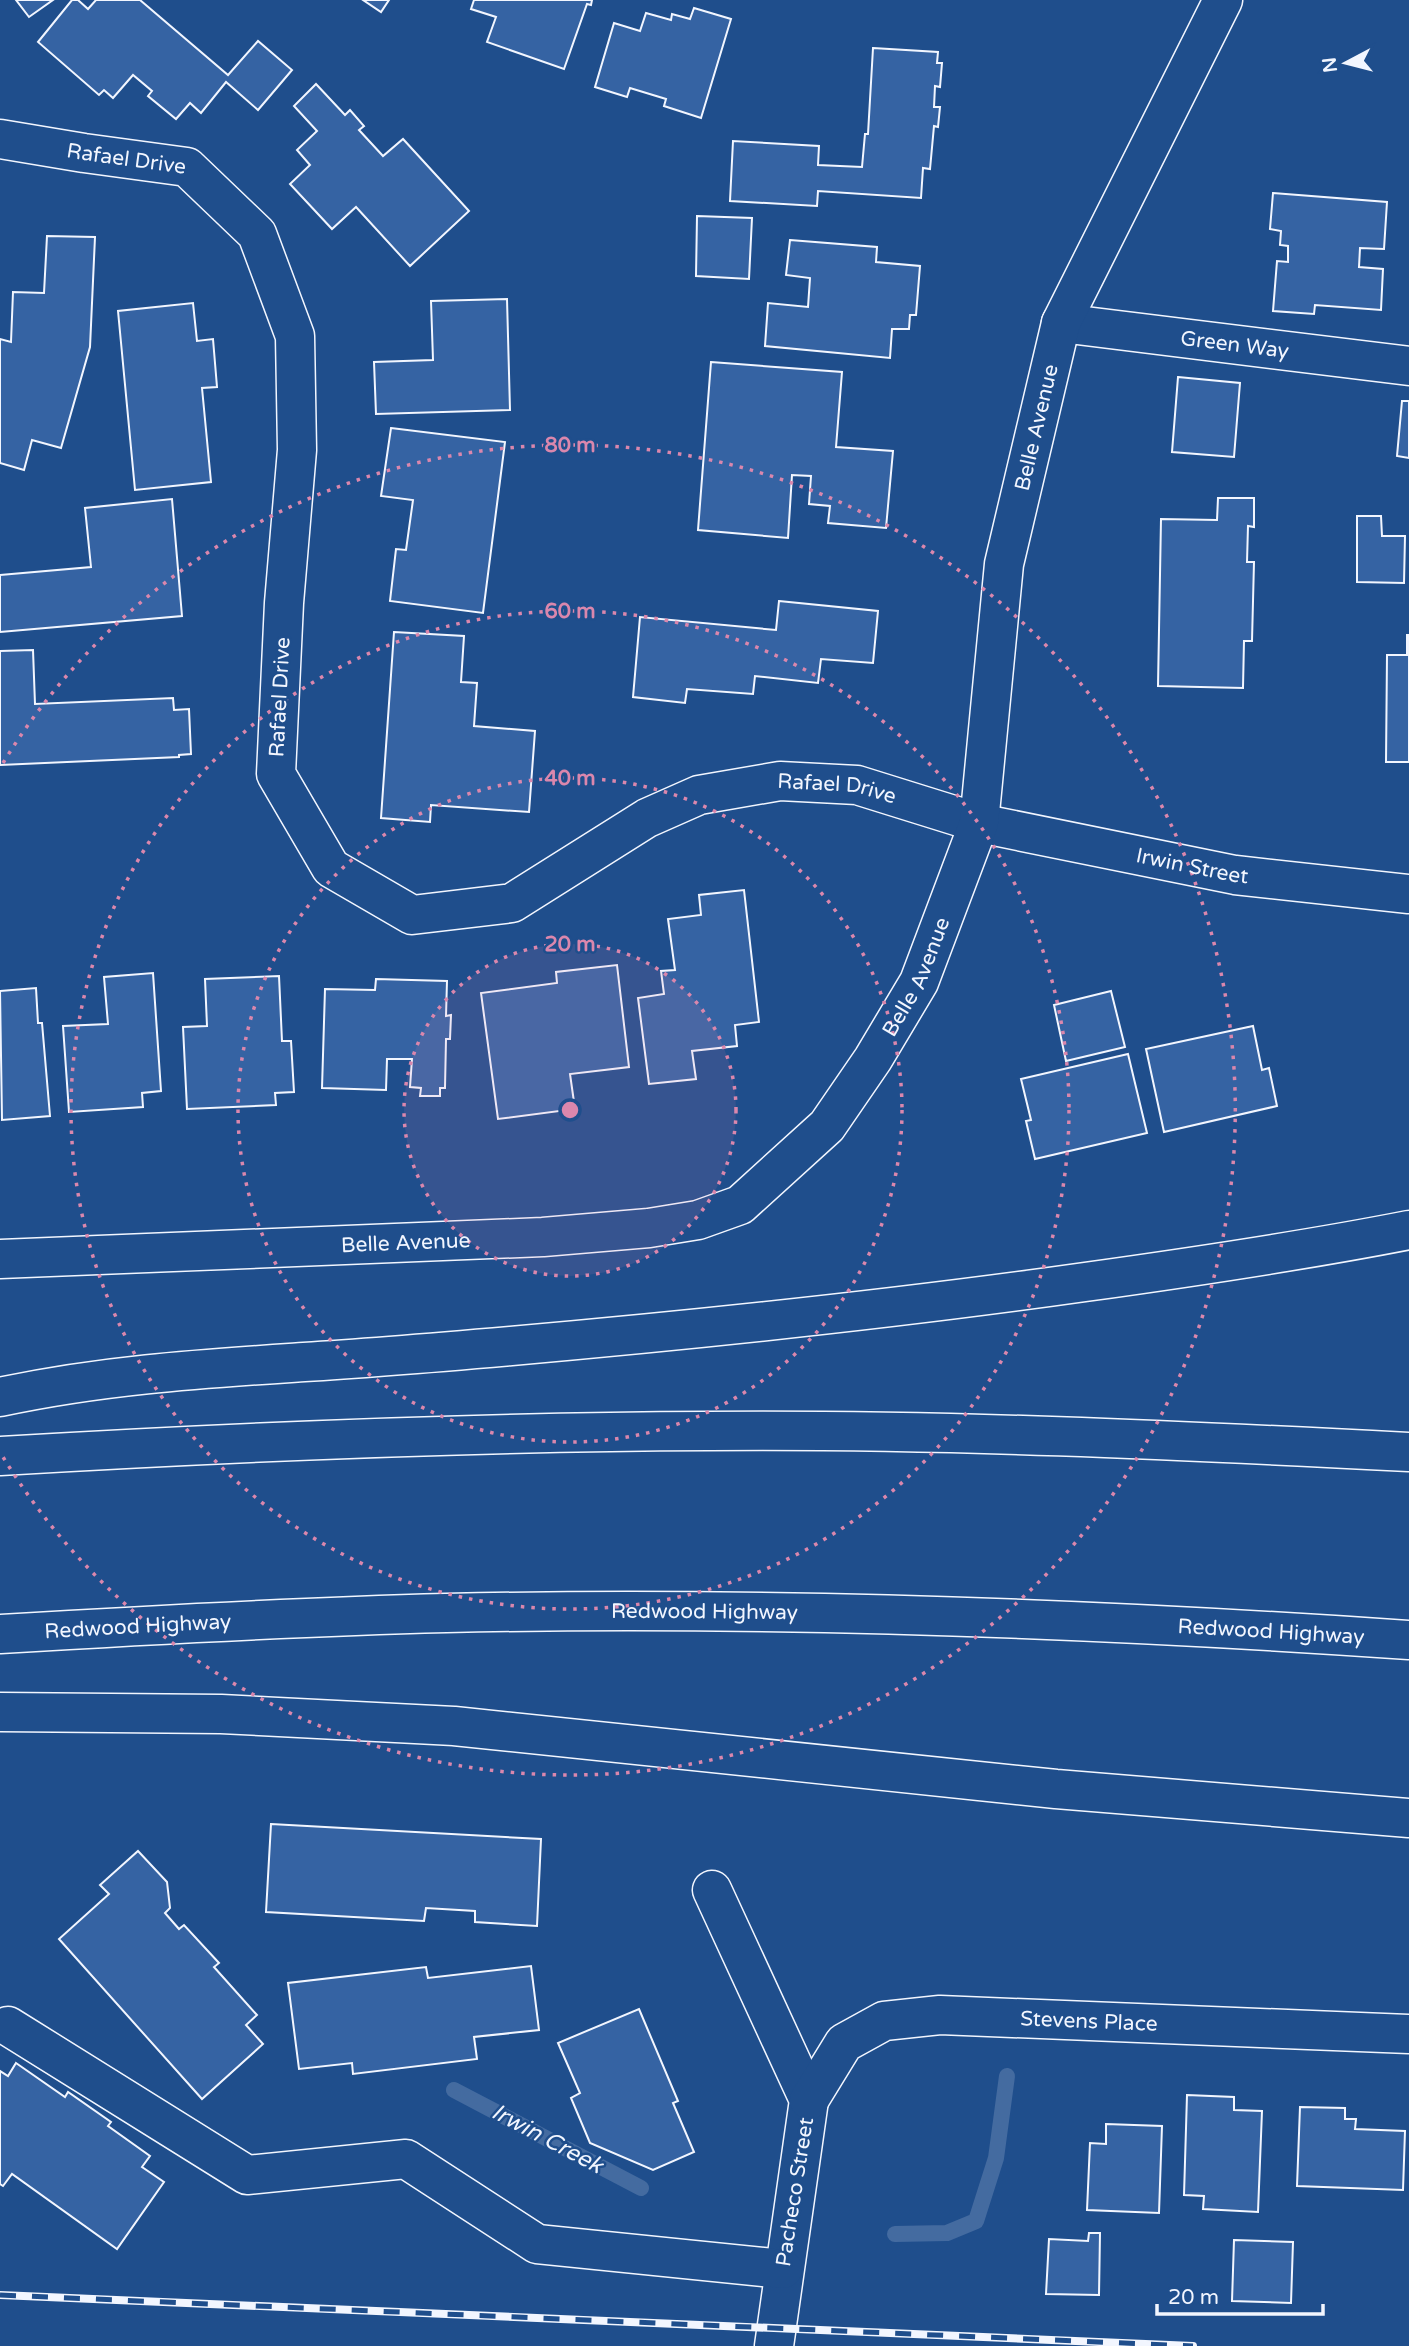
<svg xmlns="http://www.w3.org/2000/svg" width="1409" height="2346" font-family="'Varela Round',sans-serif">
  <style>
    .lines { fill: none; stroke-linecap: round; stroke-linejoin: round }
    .stream { stroke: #446ba0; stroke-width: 16 }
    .building { fill: #3563a3; stroke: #f2f6ff; stroke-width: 2 }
    .minor-casing { stroke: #f2f6ff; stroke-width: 41 }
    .highway-casing { stroke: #f2f6ff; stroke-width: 41 }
    .minor { stroke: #1f4e8c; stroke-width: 38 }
    .highway { stroke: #1f4e8c; stroke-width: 38 }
    .rail-casing { stroke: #f2f6ff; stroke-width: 8 }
    .rail { stroke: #1f4e8c; stroke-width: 5; stroke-dasharray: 16; stroke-linecap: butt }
    .ring { fill: none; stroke: #da87ad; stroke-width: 3.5; stroke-dasharray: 3.5 7 }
    .labels { text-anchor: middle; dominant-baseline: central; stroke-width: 5; stroke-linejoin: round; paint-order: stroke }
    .street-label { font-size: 21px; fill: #f2f6ff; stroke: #1f4e8c }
    .water-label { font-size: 23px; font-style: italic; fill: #f2f6ff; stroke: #1f4e8c }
    .centre { fill: #da87ad; stroke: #1f4e8c; stroke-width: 3.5 }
    .ring-label { font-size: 21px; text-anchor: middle; font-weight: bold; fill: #da87ad; stroke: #1f4e8c; stroke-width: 5; stroke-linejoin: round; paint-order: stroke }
  </style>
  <rect width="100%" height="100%" fill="#1f4e8c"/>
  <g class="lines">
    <g class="stream">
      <path d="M454,2090l187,98"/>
      <path d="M895,2234l52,-1 29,-12 20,-63 11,-82"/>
    </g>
  </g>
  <g class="building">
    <path d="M16,0h37l-24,17z"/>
    <path d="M72,0h6l10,9 8,-9h44l88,75 30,-34 34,29 -34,40 -32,-28 -25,31 -11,-10 -14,16 -28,-23 4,-5 -19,-16 -20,23 -9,-8 -5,5 -61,-53z"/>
    <path d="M363,0h26l-8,12z"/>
    <path d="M474,0h118l-1,5 -4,-1 -23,65 -77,-27 9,-25 -25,-8z"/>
    <path d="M694,8l37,11 -30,99 -37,-12 2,-7 -36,-11 -3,9 -32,-10 19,-64 26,8 6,-18 25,7 1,-6 18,5z"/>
    <path d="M873,48l65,4 -1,11h5l-2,24 -5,-1 -1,21h6l-2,20 -4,-1 -4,43 -7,-1 -2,30 -103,-7 -1,15 -87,-5 3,-60 86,5 -1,19 44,2 3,-33h3z"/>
    <path d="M316,84l29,31 5,-5 14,16 -5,4 24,26 20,-17 66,72 -59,55 -54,-59 -24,22 -42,-45 20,-19 -13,-15 20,-19 -23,-25z"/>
    <path d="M1273,193l114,9 -3,47 -24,-1 -1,19 24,2 -2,41 -66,-5 -1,9 -41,-3 4,-50 11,1v-16l-8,-1 1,-14 -11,-2z"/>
    <path d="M697,216l55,2 -3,61 -53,-3z"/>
    <path d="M47,236l48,1 -5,110 -29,101 -29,-8 -8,30 -24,-7v-124l11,3 2,-50 31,1z"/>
    <path d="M790,240l87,7 -1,15 44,4 -4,49h-6l-1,14h-17l-2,29 -125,-12 3,-43 40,4 2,-29 -24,-3z"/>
    <path d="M507,299l3,111 -134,4 -2,-52 59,-2 -2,-59z"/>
    <path d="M193,303l4,38 16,-2 4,48 -15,1 9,94 -76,8 -17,-179z"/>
    <path d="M711,362l131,10 -6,75 57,4 -7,77 -58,-5 2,-17 -21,-2 2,-28 -19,-1 -4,63 -90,-8z"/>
    <path d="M1178,377l62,6 -6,74 -62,-5z"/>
    <path d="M1402,401h7v57l-12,-2z"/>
    <path d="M391,428l114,14 -22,171 -93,-12 6,-52 10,1 7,-50 -32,-4z"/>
    <path d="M1218,498h36v29l-6,-1 -1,36h7l-2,79h-8l-1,47 -85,-2 3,-167 56,1z"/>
    <path d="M172,499l10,117 -182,16v-57l91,-8 -6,-59z"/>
    <path d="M1357,516h24l1,20h23l-1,47 -47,-1z"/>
    <path d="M779,601l99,10 -5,52 -52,-4 -3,24 -63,-7 -2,18 -66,-5 -2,14 -52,-6 7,-80 136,13z"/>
    <path d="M394,632l70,4 -3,46 16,1 -3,43 61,5 -6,81 -98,-7 -1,17 -49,-4z"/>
    <path d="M1407,635h2v127h-23l1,-107h20z"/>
    <path d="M33,650l2,54 138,-6 1,12 15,-1 2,45 -12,1v2l-179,8v-114z"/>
    <path d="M744,890l15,132 -24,3 2,21 -45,5 4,28 -47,5 -11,-86 26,-4 -3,-23 14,-1 -7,-51 33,-4 -2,-20z"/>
    <path d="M617,965l12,102 -59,7 5,35 -77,10 -17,-126 76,-10 -1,-11z"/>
    <path d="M153,973l8,118 -19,2 1,14 -74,5 -6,-86 45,-2 -4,-47z"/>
    <path d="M279,976l3,65h9l3,51 -19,1 1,12 -89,4 -4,-82 24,-1 -2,-47z"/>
    <path d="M376,979l71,2 -1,35 5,-1 -1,24h-4l-1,49h-5v8h-20l1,-8 -11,-1 2,-28h-25l-1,31 -64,-2 3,-99 50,1z"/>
    <path d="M36,988l2,35h4l8,93 -48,4 -2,-129z"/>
    <path d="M1111,991l14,56 -59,14 -12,-56z"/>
    <path d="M1253,1026l9,44 7,-2 8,38 -113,26 -18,-83z"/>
    <path d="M1128,1054l19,79 -112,26 -9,-38 5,-1 -10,-41z"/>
    <path d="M271,1824l270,15 -4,87 -62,-4v-11l-49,-3 -2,13 -158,-9z"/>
    <path d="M138,1851l29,31 3,26 -5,5 14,16 5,-4 35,38 -5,4 43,48 -11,10 17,19 -61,55 -143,-160 50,-45 -9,-9z"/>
    <path d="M531,1966l8,64 -65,7 3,22 -124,15 -1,-11 -53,6 -11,-86 138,-16 2,11z"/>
    <path d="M639,2009l39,92 -5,2 21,49 -41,18 -63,-27 -19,-45 9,-5 -22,-50z"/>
    <path d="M16,2063l49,34 3,-5 43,30 -3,4 42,30 -8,11 22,15 -47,67 -105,-75 -9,12 -3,-2v-113l8,5z"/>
    <path d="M1187,2095l47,2v13l28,1 -4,101 -55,-3 1,-13 -20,-1z"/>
    <path d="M1300,2107l45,1v11h11l-1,10 50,2 -2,59 -106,-4z"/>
    <path d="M1106,2124l56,2 -3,87 -72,-3 3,-67 16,1z"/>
    <path d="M1089,2233h11l-1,62 -53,-1 3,-55 39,2z"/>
    <path d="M1234,2240l59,2 -2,61 -59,-2z"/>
  </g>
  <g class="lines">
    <g class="minor-casing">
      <g id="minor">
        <path id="s1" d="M0,139l84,14 103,14 70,67 38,102 2,114 -13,153 -8,171 55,94 81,47 100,-12 135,-85 52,-23 81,-14 77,4 122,38 256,52 174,19"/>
        <path id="s2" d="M1061,323l348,43"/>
        <path id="s3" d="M0,1259l543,-22 106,-9 49,-8 42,-15 87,-79 46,-67 46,-77 60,-159 25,-259 57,-241 162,-323"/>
        <path d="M712,1890l97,210 -35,246"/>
        <path d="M8,2026l239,149 159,-16 131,85 246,25"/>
        <path id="s4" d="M809,2100l35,-57 40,-22 56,-6 469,19"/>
      </g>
    </g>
    <g class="highway-casing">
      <g id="highway">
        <path d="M0,1397c103,-22 200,-28 304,-35 69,-4 138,-10 207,-16 192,-17 383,-37 574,-64 108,-15 217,-31 324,-52"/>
        <path d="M0,1456c236,-14 472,-24 708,-25 234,-2 468,9 701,21"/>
        <path id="s5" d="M0,1634c149,-9 297,-17 446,-21 321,-7 643,5 963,27"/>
        <path d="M0,1712l221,2 233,12 602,63 353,29"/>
      </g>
    </g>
    <use href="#minor" class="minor"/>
    <use href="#highway" class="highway"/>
    <g class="rail-casing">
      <path id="rail" d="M0,2295l1193,51"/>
    </g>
    <use href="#rail" class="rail"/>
  </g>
  <circle cx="570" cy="1110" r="166" fill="#da87ad" fill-opacity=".12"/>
  <g class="ring">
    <circle cx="570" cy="1110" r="166"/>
    <circle cx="570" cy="1110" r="332"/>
    <circle cx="570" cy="1110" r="499"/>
    <path d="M3 763A665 665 0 1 1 3 1457"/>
  </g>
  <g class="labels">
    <g class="street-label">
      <text stroke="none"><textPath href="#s1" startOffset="128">Rafael Drive</textPath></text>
      <text stroke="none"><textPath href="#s2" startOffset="175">Green Way</textPath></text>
      <text stroke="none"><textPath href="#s3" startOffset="1603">Belle Avenue</textPath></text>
      <text transform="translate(280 697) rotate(-87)">Rafael Drive</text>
      <text stroke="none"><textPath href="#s1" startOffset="1493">Rafael Drive</textPath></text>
      <text stroke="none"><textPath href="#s1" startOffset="1858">Irwin Street</textPath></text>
      <text stroke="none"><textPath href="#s3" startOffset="1036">Belle Avenue</textPath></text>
      <text stroke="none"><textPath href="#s3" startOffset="406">Belle Avenue</textPath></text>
      <text stroke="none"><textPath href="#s5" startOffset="705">Redwood Highway</textPath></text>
      <text stroke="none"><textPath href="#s5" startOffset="138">Redwood Highway</textPath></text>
      <text stroke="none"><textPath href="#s5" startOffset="1272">Redwood Highway</textPath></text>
      <text stroke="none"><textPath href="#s4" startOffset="318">Stevens Place</textPath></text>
      <text transform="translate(795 2192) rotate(-81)">Pacheco Street</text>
    </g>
    <g class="water-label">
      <text transform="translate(547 2139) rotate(28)">Irwin Creek</text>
    </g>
  </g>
  <circle cx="570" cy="1110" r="10" class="centre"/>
  <g class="ring-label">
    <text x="570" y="452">80 m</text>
    <text x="570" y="618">60 m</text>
    <text x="570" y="785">40 m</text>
    <text x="570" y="951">20 m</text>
  </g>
  <g transform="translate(1346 63) rotate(263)" stroke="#1f4e8c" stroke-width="5" paint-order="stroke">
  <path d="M0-5L12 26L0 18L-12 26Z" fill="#f2f6ff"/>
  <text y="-10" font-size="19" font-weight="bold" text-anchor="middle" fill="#f2f6ff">N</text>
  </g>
  <path d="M1157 2304v10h166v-10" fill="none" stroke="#f2f6ff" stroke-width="3.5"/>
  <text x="1168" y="2304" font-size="21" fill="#f2f6ff" stroke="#1f4e8c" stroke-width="5" paint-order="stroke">20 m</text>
</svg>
